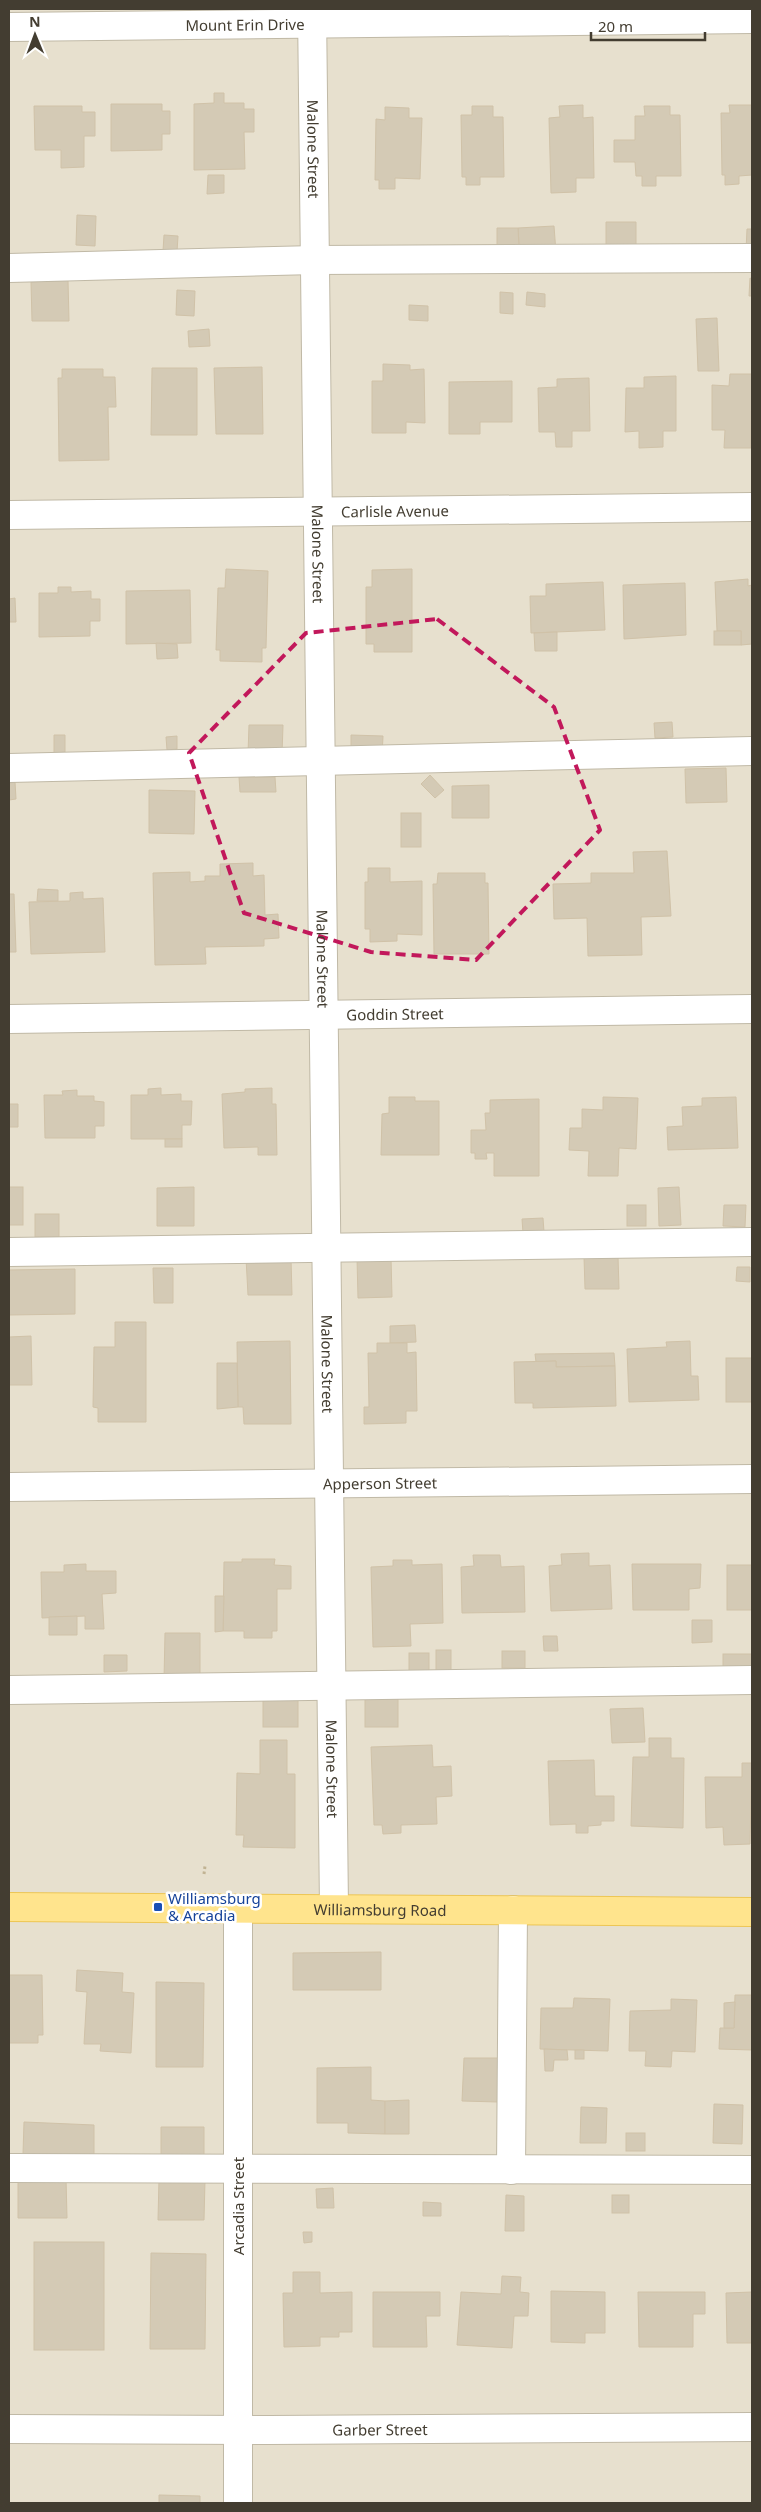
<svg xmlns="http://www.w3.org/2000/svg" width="761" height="2512" font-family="'Noto Sans',sans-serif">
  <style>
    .residential { fill: #e7e0ce }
    .building { fill: #d4cab5; stroke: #d0c2a8 }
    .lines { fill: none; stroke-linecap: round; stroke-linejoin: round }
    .minor-casing { stroke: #c0b9a6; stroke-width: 30 }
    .major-casing { stroke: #edc654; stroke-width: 30 }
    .path { stroke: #c1b393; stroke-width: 3; stroke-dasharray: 2.5 2.5; stroke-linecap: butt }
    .minor { stroke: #fff; stroke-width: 28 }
    .major { stroke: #ffe48d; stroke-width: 28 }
    .marked { fill: none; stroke: #c2185b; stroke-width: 4; stroke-dasharray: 10 6; stroke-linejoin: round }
    .transit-dot { fill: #1a4fb4; stroke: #fff; stroke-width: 2 }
    .labels { text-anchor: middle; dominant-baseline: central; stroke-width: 5; stroke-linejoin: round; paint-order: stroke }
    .street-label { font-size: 15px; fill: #433d31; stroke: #fff }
    .transit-label { font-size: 15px; fill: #164399; stroke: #fff; text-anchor: start }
  </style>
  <rect width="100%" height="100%" fill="#f2eee1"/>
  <rect class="residential" x="9" y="9" width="743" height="2494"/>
  <g class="building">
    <path d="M214,93h10v10h20v6h10v23h-10l1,37 -51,1v-66l20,-1z"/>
    <path d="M111,104h51v7h8v23h-8v16l-51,1z"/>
    <path d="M583,105v13l10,-1 1,61h-18v14l-25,1 -2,-75 11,-1 -1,-11z"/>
    <path d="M729,105h23v70l-13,1v8l-14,1v-10h-3l-1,-62h9z"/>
    <path d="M34,106h48v6h13v24h-11v31l-23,1v-18h-26z"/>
    <path d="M472,106h21v11h10l1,60h-24v8h-14v-8h-4l-1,-62h11z"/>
    <path d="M644,106h26v9h10l1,61h-25v10h-14v-10h-6l-1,-14h-21v-22h21v-24h10z"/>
    <path d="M385,107l24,1v10h13l-2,61 -25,-1v11h-16v-9h-4l1,-61 9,1z"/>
    <path d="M208,175h16v18l-17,1z"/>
    <path d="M77,215l19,1 -1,30 -19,-1z"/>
    <path d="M606,222h30v25l-30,-1z"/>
    <path d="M554,226l2,27 -37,-7 -1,-18z"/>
    <path d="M497,228h21l1,18h-22z"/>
    <path d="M747,229h5v23l-6,-1z"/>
    <path d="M164,235l14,1 -1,16 -14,-1z"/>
    <path d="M750,278l2,1v17h-3z"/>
    <path d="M68,280l1,41h-37l-1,-39z"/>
    <path d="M177,290l18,1 -1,25 -18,-1z"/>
    <path d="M500,292l13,1v21l-13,-1z"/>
    <path d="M527,292l18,2v13l-19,-2z"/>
    <path d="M409,305l19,1v15l-19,-1z"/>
    <path d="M717,318l2,53h-21l-2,-52z"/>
    <path d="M209,329l1,17 -21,1 -1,-16z"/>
    <path d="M383,364l27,1v5l14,-1 1,54 -19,-1v11h-34v-52h11z"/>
    <path d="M262,367l1,67h-47l-2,-66z"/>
    <path d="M152,368h45v67h-46z"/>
    <path d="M62,369h41v8h12l1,30h-8l1,53 -50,1 -1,-83h4z"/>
    <path d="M730,374h22l-1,74h-27l1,-18h-13v-45l17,1z"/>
    <path d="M676,376v55h-13v16l-24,1v-17l-14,1 1,-44h18v-11z"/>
    <path d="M589,378l1,53h-18v16h-16l-1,-15h-16l-1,-44 19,-1v-8z"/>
    <path d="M512,381v41h-32v12h-31v-52z"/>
    <path d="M226,569l42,2 -2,77h-4v14l-42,-1v-11h-4l2,-62h7z"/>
    <path d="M412,569v83h-38v-8h-8v-57h6v-17z"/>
    <path d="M748,579v7l4,-1v59l-11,1v-14h-24l-2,-49z"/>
    <path d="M603,582l2,48 -74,3 -1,-37h16v-12z"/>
    <path d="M685,583l1,52 -62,4 -1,-54z"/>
    <path d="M58,587h13v5l20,-1v8h9v22h-10v15l-51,1v-44h19z"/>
    <path d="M190,590l1,53 -65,1v-53z"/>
    <path d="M15,598l1,24h-7v-23z"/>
    <rect x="714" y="631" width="27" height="14"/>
    <path d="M557,632v19h-22l-1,-18z"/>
    <path d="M156,643l21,1 1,14 -21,1z"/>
    <path d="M672,722l1,15 -18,1 -1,-15z"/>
    <path d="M249,725h34l-1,30 -34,-1z"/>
    <path d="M54,735h11v17l-11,1z"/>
    <path d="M351,735l32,1 -1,20h-31z"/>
    <path d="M177,736v13l-10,1 -1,-13z"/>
    <path d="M726,768l1,34 -41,1 -1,-34z"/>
    <path d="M430,775l14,15 -9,8 -14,-14z"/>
    <path d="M239,777h36l1,15h-36z"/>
    <path d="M15,782l1,17 -7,1v-17z"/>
    <path d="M489,785v33h-37v-32z"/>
    <path d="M149,790l46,1 -1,43 -45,-1z"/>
    <rect x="401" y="813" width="20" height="34"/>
    <path d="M667,851l4,65 -30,1 1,38 -54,1 -1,-38 -33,1 -1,-35 38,-1v-10h43l-1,-21z"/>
    <path d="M253,863v13l11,-1 1,40 13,-1 1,24 -15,1v7l-59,1 1,17 -51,1 -2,-92 37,-1v10l15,-1v-5h15v-12z"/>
    <path d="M368,868h22v14l32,-1v54l-25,-1v7l-27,1v-13h-5v-47h3z"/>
    <path d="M438,873h47v10h3l1,71h-55l-1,-70h4z"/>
    <path d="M38,889l20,1v11h-21z"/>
    <path d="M83,892v7l20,-1 2,54 -74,2 -2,-52 41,-1v-8z"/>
    <path d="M9,894h5l2,58h-7z"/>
    <path d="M161,1088v7l20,-1v7h11l-1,24h-9v14h-51v-44h17v-6z"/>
    <path d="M272,1088v16h4l1,51h-19v-8l-34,1 -2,-54 23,-2v-3z"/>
    <path d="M77,1090v6h17v5l10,1v24h-9v12h-50l-1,-43h19l-1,-4z"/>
    <path d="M9,1097v7h9v23h-9z"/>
    <path d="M389,1097h26v4h24v54h-58l1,-41 7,-1z"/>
    <path d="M603,1097l35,1 -2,51 -17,-1 -1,28h-30l1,-25 -20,-1 1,-22h12v-19l21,1z"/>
    <path d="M736,1097l2,51 -70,2 -1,-23 16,-1 -1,-19 20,-1v-8z"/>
    <path d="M539,1099v77h-45v-23h-8l1,6h-12v-6h-4v-23h15l-1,-17h5v-13z"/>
    <rect x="165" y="1139" width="17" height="8"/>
    <rect x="9" y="1187" width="14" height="38"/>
    <path d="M194,1187v39h-37v-38z"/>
    <path d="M679,1187l2,38 -22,1 -1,-38z"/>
    <rect x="627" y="1205" width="19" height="21"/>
    <path d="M724,1205h22l-1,22 -22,-1z"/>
    <rect x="35" y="1214" width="24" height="23"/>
    <path d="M543,1218l1,14 -21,1 -1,-14z"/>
    <path d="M618,1256l1,33h-34l-1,-32z"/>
    <path d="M391,1257l1,40 -34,1 -1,-40z"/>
    <path d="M246,1258h45l1,37h-44z"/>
    <path d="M737,1267h13v15l-14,-1z"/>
    <path d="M153,1268h20v35h-19z"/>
    <path d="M75,1269v45l-66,1v-45z"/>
    <path d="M115,1322h31v100h-48v-14l-5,-1 1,-60h21z"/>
    <path d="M415,1325l1,17 -26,1v-17z"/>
    <path d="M31,1336l1,49h-23v-48z"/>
    <path d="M290,1341l1,83h-47l-1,-17h-5l-1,-65z"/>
    <path d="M690,1341l1,35h7l1,24 -70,2 -2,-53 40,-2 -1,-5z"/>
    <path d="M377,1343h30v10l9,-1 1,59h-11v12l-42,1v-17h5l-1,-54h9z"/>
    <path d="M614,1353l1,13 -59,1v-6l-20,1 -1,-8z"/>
    <rect x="726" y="1358" width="26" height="44"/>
    <path d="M556,1361v6l59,-1 1,40 -83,2v-5h-18l-1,-41z"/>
    <path d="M217,1363h20l1,44 -21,2z"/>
    <path d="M589,1553v13l21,-1 2,44 -61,2 -2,-45 13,-1 -1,-11z"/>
    <path d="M473,1555h27l1,12 23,-1 1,46 -63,1 -1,-46 13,-1z"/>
    <path d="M242,1559h33l-1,6 17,1v23h-14v42h-5v7h-28v-7h-21l1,-69h18z"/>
    <path d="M393,1560h19v5l30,-1 1,59 -33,1 1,22 -38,1 -2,-80 22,-1z"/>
    <path d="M86,1564v7h30v22l-14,1 2,35h-19v-13l-43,2 -1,-46h23v-7z"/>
    <path d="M632,1564h69l-1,24 -11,1v21h-56z"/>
    <rect x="727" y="1565" width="25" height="45"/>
    <path d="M215,1596h9l-1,35 -8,1z"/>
    <path d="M77,1616v19h-28v-18z"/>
    <path d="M692,1620h20v22l-20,1z"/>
    <path d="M165,1633h35v46l-36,1z"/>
    <path d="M543,1636h14l1,15h-14z"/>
    <rect x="436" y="1650" width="15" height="21"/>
    <rect x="502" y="1651" width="23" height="17"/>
    <rect x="409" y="1653" width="20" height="19"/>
    <rect x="723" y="1654" width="29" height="15"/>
    <path d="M104,1655h23v16l-23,1z"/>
    <rect x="365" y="1696" width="33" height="31"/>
    <rect x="263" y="1697" width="35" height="30"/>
    <path d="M643,1708l2,34 -33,1 -2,-34z"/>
    <path d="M649,1738h22v20h13l-1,70 -52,-2 2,-69h16z"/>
    <path d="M260,1740h27v34h8v74l-52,-1 1,-12h-8l1,-62 23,1z"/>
    <path d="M432,1745l1,22 18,-1 1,30 -16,1 1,27 -36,1v8l-18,1 -1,-9h-8l-3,-78z"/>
    <path d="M594,1760l1,36h19v25h-13v4l-13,1v7h-12v-9l-26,1 -2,-64z"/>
    <path d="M742,1763h10l-2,81 -26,1 -1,-18 -17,1 -1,-51h37z"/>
    <path d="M381,1952v38h-88v-37z"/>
    <path d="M77,1970l46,3 -1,19 12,1 -3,60 -31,-2 1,-7h-17l3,-52 -11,-1z"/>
    <path d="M9,1975h33l1,60h-5v8h-29z"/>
    <path d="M156,1982l48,1 -1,84h-47z"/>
    <path d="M735,1995h17v55l-33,-1 1,-21h14z"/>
    <path d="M574,1998l36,1 -2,52 -68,-2 1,-41h32z"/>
    <path d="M671,1999l26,1 -2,52 -23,-1 -1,16 -26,-1 1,-15h-17l1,-40 41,-1z"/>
    <path d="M735,2002l-1,26h-10v-25z"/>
    <path d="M544,2049l23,1 1,10h-14l-1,11h-8z"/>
    <rect x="575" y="2050" width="9" height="9"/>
    <path d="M464,2058h34v44l-36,-1z"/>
    <path d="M371,2067v33l14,1v33l-37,-1v-10h-31v-55z"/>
    <path d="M409,2100v34h-24v-33z"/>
    <path d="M714,2104l29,1 -1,39 -29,-1z"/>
    <path d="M581,2107l26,1 -1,35h-26z"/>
    <path d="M24,2122l70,3v29h-71z"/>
    <path d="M161,2127h43v31l-43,-2z"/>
    <rect x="626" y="2133" width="19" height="18"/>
    <path d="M66,2178l1,40h-49v-39z"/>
    <path d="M159,2179l46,1 -1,40h-46z"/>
    <path d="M333,2188l1,20h-17l-1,-19z"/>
    <path d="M506,2195l18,1v35h-19z"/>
    <rect x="612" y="2195" width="17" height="18"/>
    <path d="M423,2202l18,1v13h-18z"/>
    <path d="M303,2232h9v10l-8,1z"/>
    <rect x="34" y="2242" width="70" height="108"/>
    <path d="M151,2253l55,1 -1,95h-55z"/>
    <path d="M293,2272h27v21l32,-1v40h-13v5h-19v9l-36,1 -1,-54h10z"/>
    <path d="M502,2276l19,1 -1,15 9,1 -1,23h-14l-2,32 -55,-3 4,-53 40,2z"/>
    <path d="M551,2291l54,1v41h-20v10l-34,-1z"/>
    <path d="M373,2292h67v24h-14l1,31h-54z"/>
    <path d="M638,2292h67v22h-12v33h-54z"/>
    <path d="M752,2292v51h-25l-1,-50z"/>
    <path d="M159,2495l41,1v7h-41z"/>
  </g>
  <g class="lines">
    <g class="minor-casing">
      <g id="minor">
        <path id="s1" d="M312,9l22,1899"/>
        <path id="s2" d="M9,27l743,-8"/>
        <path d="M9,268l306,-8 437,-2"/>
        <path id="s3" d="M9,515l743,-8"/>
        <path d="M9,768l743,-17"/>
        <path id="s4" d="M9,1019l743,-10"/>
        <path d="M9,1252l743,-10"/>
        <path id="s5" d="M9,1487l743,-8"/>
        <path d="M9,1690l743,-10"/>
        <path d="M238,1909v594"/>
        <path d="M9,2168l743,2"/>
        <path d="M511,2170l2,-260"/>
        <path id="s6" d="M9,2429l260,1 483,-3"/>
      </g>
    </g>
    <g class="major-casing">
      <g id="major">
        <path id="s7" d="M9,1907l743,5"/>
      </g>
    </g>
    <path class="path" d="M204,1874l1,-8"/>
    <use href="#minor" class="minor"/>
    <use href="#major" class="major"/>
  </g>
  <path class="marked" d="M437,619l117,88 46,123 -124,130 -105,-8 -127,-39 -55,-160 117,-120z"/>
  <rect class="transit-dot" x="153" y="1902" width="10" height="10" rx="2.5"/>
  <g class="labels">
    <g class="street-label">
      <text stroke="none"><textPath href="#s2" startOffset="236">Mount Erin Drive</textPath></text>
      <text stroke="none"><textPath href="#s1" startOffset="140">Malone Street</textPath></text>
      <text stroke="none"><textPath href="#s3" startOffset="386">Carlisle Avenue</textPath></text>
      <text stroke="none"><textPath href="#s1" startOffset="545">Malone Street</textPath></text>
      <text stroke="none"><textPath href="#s1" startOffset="950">Malone Street</textPath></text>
      <text stroke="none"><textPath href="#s4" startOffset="386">Goddin Street</textPath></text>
      <text stroke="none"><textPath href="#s1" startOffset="1355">Malone Street</textPath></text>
      <text stroke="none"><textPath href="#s5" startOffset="371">Apperson Street</textPath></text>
      <text stroke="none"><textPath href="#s1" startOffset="1760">Malone Street</textPath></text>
      <text stroke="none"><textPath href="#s7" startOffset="371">Williamsburg Road</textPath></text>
      <text transform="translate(238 2206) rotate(-90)">Arcadia Street</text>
      <text stroke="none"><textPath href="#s6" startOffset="371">Garber Street</textPath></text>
    </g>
    <g class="transit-label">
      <text x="168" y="1898">Williamsburg<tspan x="168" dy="17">&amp; Arcadia</tspan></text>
    </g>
  </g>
  <rect width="761" height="2512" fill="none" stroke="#433d31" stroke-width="20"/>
  <g transform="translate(35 35) rotate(359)" stroke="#ffffff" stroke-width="4" paint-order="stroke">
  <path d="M0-4L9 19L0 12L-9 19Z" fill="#433d31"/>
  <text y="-8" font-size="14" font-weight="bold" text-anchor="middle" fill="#433d31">N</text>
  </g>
  <path d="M591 32v8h114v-8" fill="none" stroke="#433d31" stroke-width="2.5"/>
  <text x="598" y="32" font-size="15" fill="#433d31" stroke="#ffffff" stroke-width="4" paint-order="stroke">20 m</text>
</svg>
